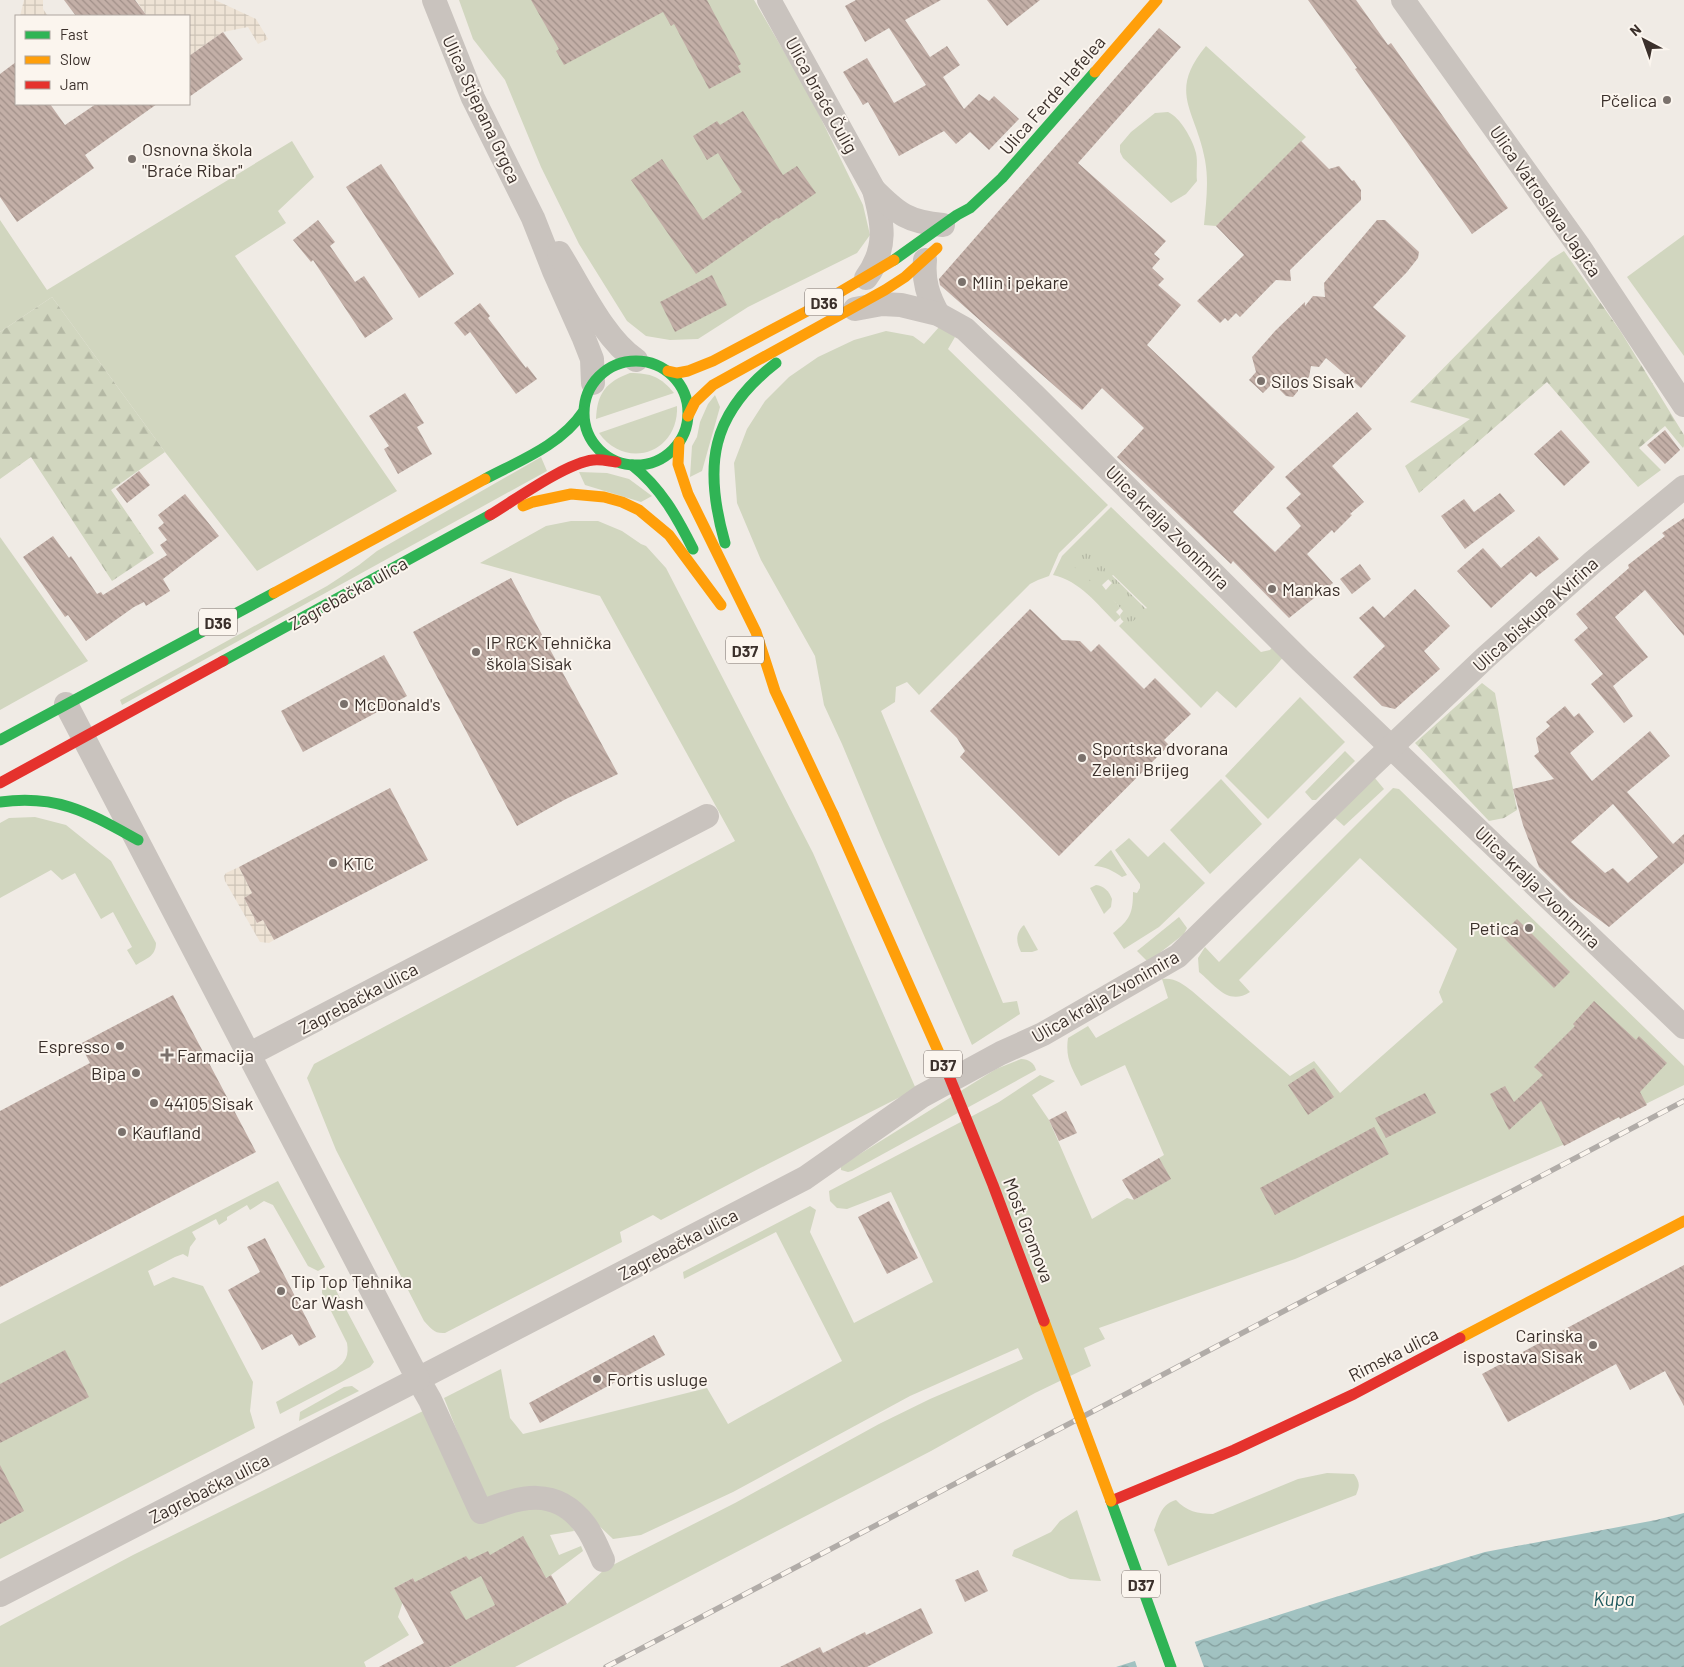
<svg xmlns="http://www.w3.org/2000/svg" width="1684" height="1667" font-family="Barlow,sans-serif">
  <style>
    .grass { fill: #d1d6bf }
    .forest { fill: url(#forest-firs) }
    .park { fill: url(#park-tufts) }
    .plaza { fill: url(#plaza-grid) }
    .water { fill: url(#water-waves) }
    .pier { fill: #f0ebe5 }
    .building { fill: url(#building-back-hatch); fill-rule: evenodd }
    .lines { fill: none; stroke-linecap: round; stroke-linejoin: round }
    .street { stroke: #c9c3be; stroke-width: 24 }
    .fast { stroke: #30b455; stroke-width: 11 }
    .slow { stroke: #ff9f0a; stroke-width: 11 }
    .jam { stroke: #e5322d; stroke-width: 11 }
    .rail-casing { stroke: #b1aca8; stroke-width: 5.5 }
    .rail { stroke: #fbf5ee; stroke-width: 4; stroke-dasharray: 11; stroke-linecap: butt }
    .slow-bridge { stroke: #ff9f0a; stroke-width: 11 }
    .jam-bridge { stroke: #e5322d; stroke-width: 11 }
    .poi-dot { fill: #7a716c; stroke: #fbf5ee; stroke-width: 2 }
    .labels { text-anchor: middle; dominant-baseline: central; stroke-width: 4; stroke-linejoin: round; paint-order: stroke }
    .shield { fill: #fbf5ee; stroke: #756b66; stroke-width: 1 }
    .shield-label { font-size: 16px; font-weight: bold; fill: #3b302b }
    .street-label { font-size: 18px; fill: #3b302b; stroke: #fbf5ee }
    .poi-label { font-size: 18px; fill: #3b302b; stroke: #fbf5ee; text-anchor: start }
    .water-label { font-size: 19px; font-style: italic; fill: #1f5a5e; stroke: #fbf5ee }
  </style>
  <defs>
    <pattern id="forest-firs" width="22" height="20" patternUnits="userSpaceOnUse" patternTransform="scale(1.25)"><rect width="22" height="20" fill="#d1d6bf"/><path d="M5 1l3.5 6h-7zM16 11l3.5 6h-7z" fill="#b4b8a4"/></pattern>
    <pattern id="park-tufts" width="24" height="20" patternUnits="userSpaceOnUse" patternTransform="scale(1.25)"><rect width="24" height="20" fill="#d1d6bf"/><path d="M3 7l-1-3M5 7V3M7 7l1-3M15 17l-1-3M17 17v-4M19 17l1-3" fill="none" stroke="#b4b8a4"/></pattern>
    <pattern id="plaza-grid" width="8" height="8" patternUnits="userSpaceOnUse" patternTransform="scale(1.25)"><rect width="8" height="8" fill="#eee3d5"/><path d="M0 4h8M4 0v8" fill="none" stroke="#cdc3b7"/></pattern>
    <pattern id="water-waves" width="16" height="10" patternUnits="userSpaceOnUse" patternTransform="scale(1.25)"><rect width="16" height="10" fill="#a1c2c1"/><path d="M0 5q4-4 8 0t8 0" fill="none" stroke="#849e9d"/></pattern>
    <pattern id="building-back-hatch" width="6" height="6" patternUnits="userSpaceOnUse" patternTransform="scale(1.25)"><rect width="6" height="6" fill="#c3afa7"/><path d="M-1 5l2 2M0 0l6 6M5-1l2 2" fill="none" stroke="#a08f88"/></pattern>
  </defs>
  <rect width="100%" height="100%" fill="#f0ebe5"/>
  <g class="grass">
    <path d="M459,0h295l56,96 53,109 7,30 -13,18 -109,54 -50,32 -28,1 -24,-4 -19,-15 -48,-77 -38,-77 -36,-87 -32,-41z"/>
    <path d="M1206,46l100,91 -90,89 -12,-1c2,-22 5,-43 1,-65 -9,-50 -38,-67 1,-114z"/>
    <path d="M1168,112c12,5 25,28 28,41 2,9 0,19 1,28l-11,13 -15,9 -48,-45 -3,-6v-7l11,-13 24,-19z"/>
    <path d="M292,141l22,36 -36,34 8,12 -51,33 162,235 -140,80 -92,-119 -113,-155 -52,35v-112l47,70z"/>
    <path d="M1684,235v121l-57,-79z"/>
    <path d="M940,326l15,11 -7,12 160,156 -49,48 -10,23 -11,4 -8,4 -111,111 -12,-13 -11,5 -1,15 -14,9 122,292 14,-2 3,13 -48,31 -92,-210 -38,-91 -18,-39 -9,-49 -54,-96 -24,-57 -3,-40 13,-34 18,-28 24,-24 29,-20 36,-17 32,-9 27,5 11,8z"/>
    <path d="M630,373c21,0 31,4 44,20l-78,26c1,-26 10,-37 34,-46z"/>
    <path d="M715,395l5,12 -18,64 -12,6 2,-31 5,-9 3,-15 8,-18z"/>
    <path d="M677,406c2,47 -51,65 -78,27z"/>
    <path d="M541,457l6,14 -425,234 -2,-5 207,-114 32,-21 18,-14z"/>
    <path d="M579,472l28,1 22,6 23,17 -11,6 -56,-17z"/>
    <path d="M1111,507l150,145 9,-2 4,-5 11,10 -12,14 -37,39 -19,-17 -16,17 -82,-82 6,-6 22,-12 -34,-33 -11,10 18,23 -4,4 5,5 -6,5c-18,-18 -35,-41 -62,-47l9,-19z"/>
    <path d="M571,521h27l24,10 19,13 5,2 20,22 147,285 103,236 -148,75 -107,56 -8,-5 -33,17 2,10 -177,91c-11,1 -14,-5 -21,-12l-88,-171 -29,-72 7,-14 421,-223 -135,-245 -120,-33 66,-37z"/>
    <path d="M0,537l88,124 -88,49z"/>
    <path d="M1300,697l45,45 -77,77 -43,-43z"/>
    <path d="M1345,751l10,10 -39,39h-4l-7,-8z"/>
    <path d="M1374,777l10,12 -40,37 -9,-8z"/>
    <path d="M1221,779l41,45 -52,50 -40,-44z"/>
    <path d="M1393,788l6,1 285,277v19l-119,59 -270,115 -196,69 6,11 -21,9 7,18 -56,27 -104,58 -416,216h-66l118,-63 38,-35 130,-66 144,-79 51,-25 93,-40 -5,-11 -108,48 -177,96 -92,43 -28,4 -22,-21 -107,-19 -40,-101 57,-29 9,49 13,16 184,-46 21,36 114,-63 -66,-129 -92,47 -1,-7 127,-66 6,4 -6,22 44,91 79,-41 -42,-90 -44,17 -10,-1 -7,-7 -1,-10 170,-89 41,-27 15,6 -23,14 17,25 43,99 35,-21 7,2 36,-21 -11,-21 5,-3 -39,-90 -44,21c-9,-18 -16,-27 -13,-48l20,-12 8,12 72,-40 -6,-19c12,-2 21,5 30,12l98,85 24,-15 26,32 103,-91 -4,-10 18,-43 -97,-91 -121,122 11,12c-22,14 -34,-6 -51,-20l-1,-14 7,-11 14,15z"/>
    <path d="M35,817l31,8 45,36 45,82c0,13 -10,16 -20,22l-9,-15 5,-3 -19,-35 -12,7 -26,-46 -13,7 -11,-10 -51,28v-75l9,-5z"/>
    <path d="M1129,838l19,19 16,-15 41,41 -46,44 -35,22 -11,-16c17,-13 20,-20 20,-41l4,1 3,-5v-4l-25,-34z"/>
    <path d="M1111,850l16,25 -5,2c-9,-6 -17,-11 -28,-11z"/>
    <path d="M1096,885c8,1 13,6 16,14l-1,8 -7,7 -14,-26z"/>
    <path d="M1179,917l8,11 -3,6 -36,28 -11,-11z"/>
    <path d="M1024,925l14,25 -6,2h-11c-5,-10 -6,-19 3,-27z"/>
    <path d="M1021,1059c8,0 13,4 15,11l-184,101 -4,1 -7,-2v-3l6,-5 149,-93z"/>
    <path d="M278,1181l47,86 -7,4 -10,-5 -35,-61 -9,-4 -14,9 -3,-5 -20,12v3l-8,5 -3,-6 -24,13 4,7 -6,8 -2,10 -5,-3 -8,3 -27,14 6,15 19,-9 30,9 50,96 -3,29 5,17 -255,131v-235z"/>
    <path d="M331,1281l43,81 -4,5 -90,47 -4,-12 60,-33c10,-7 13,-14 11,-26l-25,-50v-4z"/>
    <path d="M352,1386l7,5 -60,30 1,-9 44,-25z"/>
    <path d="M427,1409l53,112 46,-19 38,9 10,20 -24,4 9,20 22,-9 2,5 -32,24 -99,53 -24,-23 -15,-27 -19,10 9,13 -5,16 11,18 -45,27 2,5h-366v-41l133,-71z"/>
    <path d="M1327,1473l27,1c6,8 6,12 2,21l-188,71 -14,-36c5,-13 7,-26 22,-30 10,11 22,14 37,14l85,-35z"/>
    <path d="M1077,1510l24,71 -31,-2 -58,-23 2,-6 37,-18 9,-11z"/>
  </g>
  <g class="forest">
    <path d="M1564,251l57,81 63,103v11l-1,2 -18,-22 -26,22 22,22 -23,17 -91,-105 -128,111 -14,-27 65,-47 -60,-17 141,-143z"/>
    <path d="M52,297l113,155 -54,38 43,63 -42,28 -81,-124 -31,22v-147z"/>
    <path d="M1482,683l13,10 22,117 -13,8 -15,3 -74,-78z"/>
  </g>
  <path class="park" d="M1082,546l64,63 -18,17 -7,-7 -1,-4 3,-4 -18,-20 7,-8 -13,-13 -9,11 -18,-16 4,-12z"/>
  <g class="plaza">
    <path d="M24,0h19v9l5,7h-28z"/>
    <path d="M136,0h79l41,19 12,20 -10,5 -10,-17 -25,5 -34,24v-40h-42z"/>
    <path d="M239,867l13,26 -8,5 13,25 6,-3 11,20 -5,3 -9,-1 -35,-61 -1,-5 2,-3z"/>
  </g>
  <path class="water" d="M1684,1513v154h-568l213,-68 156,-47 171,-32z"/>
  <path class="pier" d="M1194,1640l10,27h-67l-3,-9z"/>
  <g class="building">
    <path d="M64,0h71l12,16h-71z"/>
    <path d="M531,0h176l34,64 -3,2 3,6 -32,17 -35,-65 -3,2 -8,-14 -99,53 -8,-14 3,-2z"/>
    <path d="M856,0h85l-36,20 25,37 17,-11 13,19 -17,12 21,32 15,-15 10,7 5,-5 25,23 -30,31 -19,-18 -14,12 -12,-13 -45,25 -31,-54 -5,3 -20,-33 24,-14 27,45 32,-18 -37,-57 -24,14 -20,-36z"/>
    <path d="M987,0h53l-33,26z"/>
    <path d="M1308,0h48l32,45 3,-2 117,165 -36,26 -117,-165 2,-1z"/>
    <path d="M1159,28l22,19 -103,116 88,78 -12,13 6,5 -8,9 12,11 -6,6 23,20 -34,40 128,122 -42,45 42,40 26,-26 -15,-18 15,-14 -16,-17 72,-65 15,17 -40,37 32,36 -14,12 2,1 -18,18 -2,-3 -25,24 26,29 -44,35 -56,-57 -2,3 -114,-107 27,-29 -42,-40 -20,22 -142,-125 -1,-6z"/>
    <path d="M223,32l20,27 -54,38v-41z"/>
    <path d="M16,62v42h34l15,21 31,-21h61l-72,51 9,13 -77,54 -17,-25v-123z"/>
    <path d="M743,111l40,64 14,-9 19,27 -38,26 -1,-1 -81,56 -65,-94 31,-21 41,61 39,-28 -24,-39 -11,7 -14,-24 24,-15 3,4z"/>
    <path d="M1301,141l28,28 10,-3 13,15 2,-1 7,10v10l-71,70 1,11 -15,-1 -36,37 -4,-4 -8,8 -3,-3 -5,5 -23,-22 47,-46 -28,-29z"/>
    <path d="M381,164l73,110 -35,24 -73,-111z"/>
    <path d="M318,220l17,22 -5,4 25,36 9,-6 29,43 -28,19 -52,-78 -2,2 -18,-22z"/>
    <path d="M1377,220h8l34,32 -1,6 -11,14 -34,35 33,29 -45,52 -35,-30 -7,9 -8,-1 -2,11 -11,10v4l-5,6 -7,-1 -13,-13 -10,10 -14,-13 7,-8 -4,-15 23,-26 30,-29v4l8,-10 12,1 -1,-14z"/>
    <path d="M712,275l15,30 -52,27 -15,-30z"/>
    <path d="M480,303l10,13 -2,2 38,50 1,-2 10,13 -21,15 -46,-62 -5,4 -11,-13z"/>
    <path d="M405,393l19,30 -7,4 15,27 -34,20 -14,-25 5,-3 -20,-30z"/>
    <path d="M1561,430l29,32 -26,24 -30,-32z"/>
    <path d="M1665,430l15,20 -15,14 -18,-19z"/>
    <path d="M139,471l11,14 -23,18 -11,-14z"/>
    <path d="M1500,493l15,18 -50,38 -24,-33 23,-17 10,13z"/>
    <path d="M185,494l34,42 -56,43 7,12 -24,15 -2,-4 -10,5 -48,34 -18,-26 -3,2 -42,-60 30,-21 16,22 2,-2 26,38 4,-2 2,3 64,-40 -7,-10 7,-5 -9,-12 6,-5 -6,-8z"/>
    <path d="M1684,518v118l-39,-46 -30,27 33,40 -35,29 20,30 -9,7 -33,-39 12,-10 -29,-34 14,-12 -12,-14 53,-46 -1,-3 37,-29 -3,-3z"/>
    <path d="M1539,536l20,23 -23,18 -5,-5 -40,36 -34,-37 26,-23 18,20z"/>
    <path d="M1360,564l11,15 -19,15 -12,-15z"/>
    <path d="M511,578l107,196 -52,25 -49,27 -104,-194z"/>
    <path d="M1415,589l35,37 -26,25 16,18 -45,40 -13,-3 -29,-29 32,-31 -26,-28 14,-12 11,12z"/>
    <path d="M1030,609l32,31 18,1 11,11 8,-8 45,45 11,-11 36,36 -27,26 5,5 -110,111 -99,-99 5,-6 -8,-13 -27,-27z"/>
    <path d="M384,655l23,41 -104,56 -22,-41z"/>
    <path d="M1565,706l9,11 5,-4 15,19 -24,21 22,28 58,-50 20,25 -43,36 46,52 11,-10v29l-75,64 -39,-29 -31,-31 -16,-42 -10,-36 41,-10 -20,-23 5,-4 -3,-14 14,-12 -4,-4zM1613,804l45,53 -30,26 -15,-15 -8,5 -34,-31z"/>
    <path d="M390,788l38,72 -154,80 -11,-20 -6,3 -13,-25 8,-5 -13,-26z"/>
    <path d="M1517,919l53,53 -16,16 -53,-53z"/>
    <path d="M173,995l83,157 -256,135v-176l90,-48 -10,-19z"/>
    <path d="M1594,1001l42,39 3,-4 28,27 -27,29 7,13 -27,14 -1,-2 -55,29 -23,-45 -32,29 -19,-36 15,-8 9,16 29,-27 -9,-8 41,-41 -2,-2z"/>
    <path d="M1314,1068l20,29 -26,18 -20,-30z"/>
    <path d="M1425,1093l11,20 -50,25 -11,-20z"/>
    <path d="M1066,1111l11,22 -18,8 -10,-21z"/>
    <path d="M1374,1127l15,27 -114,61 -15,-27z"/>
    <path d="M1159,1158l12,21 -37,21 -12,-20z"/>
    <path d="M889,1201l29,57 -31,16 -29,-57z"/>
    <path d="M265,1238l51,99 -17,9 -7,-12 -30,16 -34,-60 32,-18 -13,-25z"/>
    <path d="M1684,1265v141l-19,-35 -35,19 -14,-26 -108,58 -26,-48z"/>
    <path d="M654,1335l11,20 -125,68 -11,-20z"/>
    <path d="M65,1350l24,47 -89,46v-59z"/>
    <path d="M0,1465l24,46 -24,13z"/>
    <path d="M523,1536l23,42 5,-3 16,29 -118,63h-70l45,-24 -30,-55 19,-10 2,4 51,-26 3,4 19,-9 2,4zM481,1576l14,29 -29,15 -16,-28z"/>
    <path d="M978,1570l10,21 -23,11 -10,-22z"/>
    <path d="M921,1608l12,25 -66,34h-87l40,-20 3,6 42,-21 1,3z"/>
  </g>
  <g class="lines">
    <g class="street">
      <path d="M434,0l39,98 60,120 21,53 29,65 9,23 1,24"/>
      <path d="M769,0l105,190c9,33 14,58 -8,88"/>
      <path d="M1403,0l175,245 106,160"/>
      <path d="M874,190c24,24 34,32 69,35"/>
      <path d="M559,253c21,33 45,86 77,107"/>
      <path d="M925,260c-2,21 3,36 13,54"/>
      <path d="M855,309l27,-5 19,1 37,9 27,15 69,66 267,266 383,366"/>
      <path d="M248,1055l459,-239"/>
      <path d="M603,1560c-5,-11 -10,-24 -18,-35 -29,-39 -65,-29 -104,-13l-51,-112 -12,-21 387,-201 117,-82 79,-43 42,-19 135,-78 192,-189 116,-110 107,-95 91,-75"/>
      <path d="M0,1595l418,-216 -352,-675"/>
    </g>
    <g class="fast">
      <path d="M894,260l63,-45 13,-7 32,-30 93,-106"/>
      <circle cx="636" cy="413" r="52"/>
      <path d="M632,465c29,23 45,52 61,84"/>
      <path d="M485,479c34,-18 76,-34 98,-67"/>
      <path d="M725,543c-22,-77 -15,-129 51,-180"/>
      <path d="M223,661l267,-146"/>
      <path d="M0,740l274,-147"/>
      <path d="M0,802c58,-8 89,11 138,38"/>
      <path d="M1111,1501l60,166"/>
    </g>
    <g class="slow">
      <path d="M1095,72l62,-72"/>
      <path d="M668,371l9,2 11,-2 25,-10 100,-53 81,-48"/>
      <path d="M688,416l7,-14 18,-17 172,-95 20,-13 32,-29"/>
      <path d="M679,442l-1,22 10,30 68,138 19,59 58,123"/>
      <path d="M523,506l10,-4 38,-8 33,3 18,5 17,8 30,25 52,70"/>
      <path d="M274,593l211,-114"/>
      <path d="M1460,1338l224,-117"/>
    </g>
    <g class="jam">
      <path d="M490,515c25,-15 76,-52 103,-55 8,-1 15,1 23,2"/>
      <path d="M0,783l223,-122"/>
      <path d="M1111,1501l123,-51 120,-56 106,-56"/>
    </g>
    <g class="rail-casing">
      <path id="rail" d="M606,1667l1078,-566"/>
    </g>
    <use href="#rail" class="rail"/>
    <g class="slow-bridge">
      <path d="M833,814l114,257"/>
      <path d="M1044,1321l67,180"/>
    </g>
    <path class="jam-bridge" d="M947,1071l46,114 51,136"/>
  </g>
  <g class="poi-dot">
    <circle cx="1667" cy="100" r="5"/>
    <circle cx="132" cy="159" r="5"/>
    <circle cx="962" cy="282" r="5"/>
    <circle cx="1261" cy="381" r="5"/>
    <circle cx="1272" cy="589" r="5"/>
    <circle cx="476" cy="652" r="5"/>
    <circle cx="344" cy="704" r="5"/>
    <circle cx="1082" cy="758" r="5"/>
    <circle cx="333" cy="863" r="5"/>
    <circle cx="1529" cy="928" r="5"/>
    <circle cx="120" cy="1046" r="5"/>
    <path d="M164.5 1047.5h5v5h5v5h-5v5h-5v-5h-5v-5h5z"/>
    <circle cx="136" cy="1073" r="5"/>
    <circle cx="154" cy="1103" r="5"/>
    <circle cx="122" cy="1132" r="5"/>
    <circle cx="281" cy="1291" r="5"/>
    <circle cx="1593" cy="1345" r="5"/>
    <circle cx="597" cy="1379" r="5"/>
  </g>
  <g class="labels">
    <g class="shield">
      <rect x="805" y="288.5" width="38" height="27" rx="4"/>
      <rect x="199" y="608.5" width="38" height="27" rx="4"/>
      <rect x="726" y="636.5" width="38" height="27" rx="4"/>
      <rect x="924" y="1050.5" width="38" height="27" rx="4"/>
      <rect x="1122" y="1570.5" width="38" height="27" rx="4"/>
    </g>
    <g class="shield-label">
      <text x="824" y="302">D36</text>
      <text x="218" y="622">D36</text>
      <text x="745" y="650">D37</text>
      <text x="943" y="1064">D37</text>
      <text x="1141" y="1584">D37</text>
    </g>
    <g class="street-label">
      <text transform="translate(822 95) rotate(61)">Ulica braće Čulig</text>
      <text transform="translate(1052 95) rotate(-49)">Ulica Ferde Hefelea</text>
      <text transform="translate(482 109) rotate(65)">Ulica Stjepana Grgca</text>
      <text transform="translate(1546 201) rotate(55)">Ulica Vatroslava Jagića</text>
      <text transform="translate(1168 527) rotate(45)">Ulica kralja Zvonimira</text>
      <text transform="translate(348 593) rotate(-29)">Zagrebačka ulica</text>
      <text transform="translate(1535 614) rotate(-42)">Ulica biskupa Kvirina</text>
      <text transform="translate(1538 887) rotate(44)">Ulica kralja Zvonimira</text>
      <text transform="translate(1105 996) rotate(-30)">Ulica kralja Zvonimira</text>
      <text transform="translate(358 998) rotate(-28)">Zagrebačka ulica</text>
      <text transform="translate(1029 1230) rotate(69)">Most Gromova</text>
      <text transform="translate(678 1244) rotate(-28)">Zagrebačka ulica</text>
      <text transform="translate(1393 1354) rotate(-27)">Rimska ulica</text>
      <text transform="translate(209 1488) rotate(-27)">Zagrebačka ulica</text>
    </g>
    <g class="poi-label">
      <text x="1657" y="100" text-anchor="end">Pčelica</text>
      <text x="142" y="149">Osnovna škola<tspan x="142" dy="21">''Braće Ribar''</tspan></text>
      <text x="972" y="282">Mlin i pekare</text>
      <text x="1271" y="381">Silos Sisak</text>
      <text x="1282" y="589">Mankas</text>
      <text x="486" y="642">IP RCK Tehnička<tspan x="486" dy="21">škola Sisak</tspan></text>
      <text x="354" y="704">McDonald's</text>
      <text x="1092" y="748">Sportska dvorana<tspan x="1092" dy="21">Zeleni Brijeg</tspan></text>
      <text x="343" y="863">KTC</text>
      <text x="1519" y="928" text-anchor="end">Petica</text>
      <text x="110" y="1046" text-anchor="end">Espresso</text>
      <text x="177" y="1055">Farmacija</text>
      <text x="126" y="1073" text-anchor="end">Bipa</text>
      <text x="164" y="1103">44105 Sisak</text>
      <text x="132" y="1132">Kaufland</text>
      <text x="291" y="1281">Tip Top Tehnika<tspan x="291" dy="21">Car Wash</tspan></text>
      <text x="1583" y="1335" text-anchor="end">Carinska<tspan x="1583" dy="21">ispostava Sisak</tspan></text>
      <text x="607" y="1379">Fortis usluge</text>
    </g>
    <g class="water-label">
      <text x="1614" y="1598">Kupa</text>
    </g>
  </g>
  <rect x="15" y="15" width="175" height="90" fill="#fbf5ee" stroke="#aea6a0"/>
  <rect x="25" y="31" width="25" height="8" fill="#30b455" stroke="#aea6a0"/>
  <text x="60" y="40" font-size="15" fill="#3b302b">Fast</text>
  <rect x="25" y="56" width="25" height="8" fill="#ff9f0a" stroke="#aea6a0"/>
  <text x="60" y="65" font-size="15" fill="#3b302b">Slow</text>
  <rect x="25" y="81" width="25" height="8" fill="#e5322d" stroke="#aea6a0"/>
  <text x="60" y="90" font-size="15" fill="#3b302b">Jam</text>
  <g transform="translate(1644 40) rotate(319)" stroke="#fbf5ee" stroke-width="4" paint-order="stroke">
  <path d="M0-4L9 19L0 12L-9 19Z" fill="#3b302b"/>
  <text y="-8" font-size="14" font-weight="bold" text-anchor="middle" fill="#3b302b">N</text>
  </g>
</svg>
